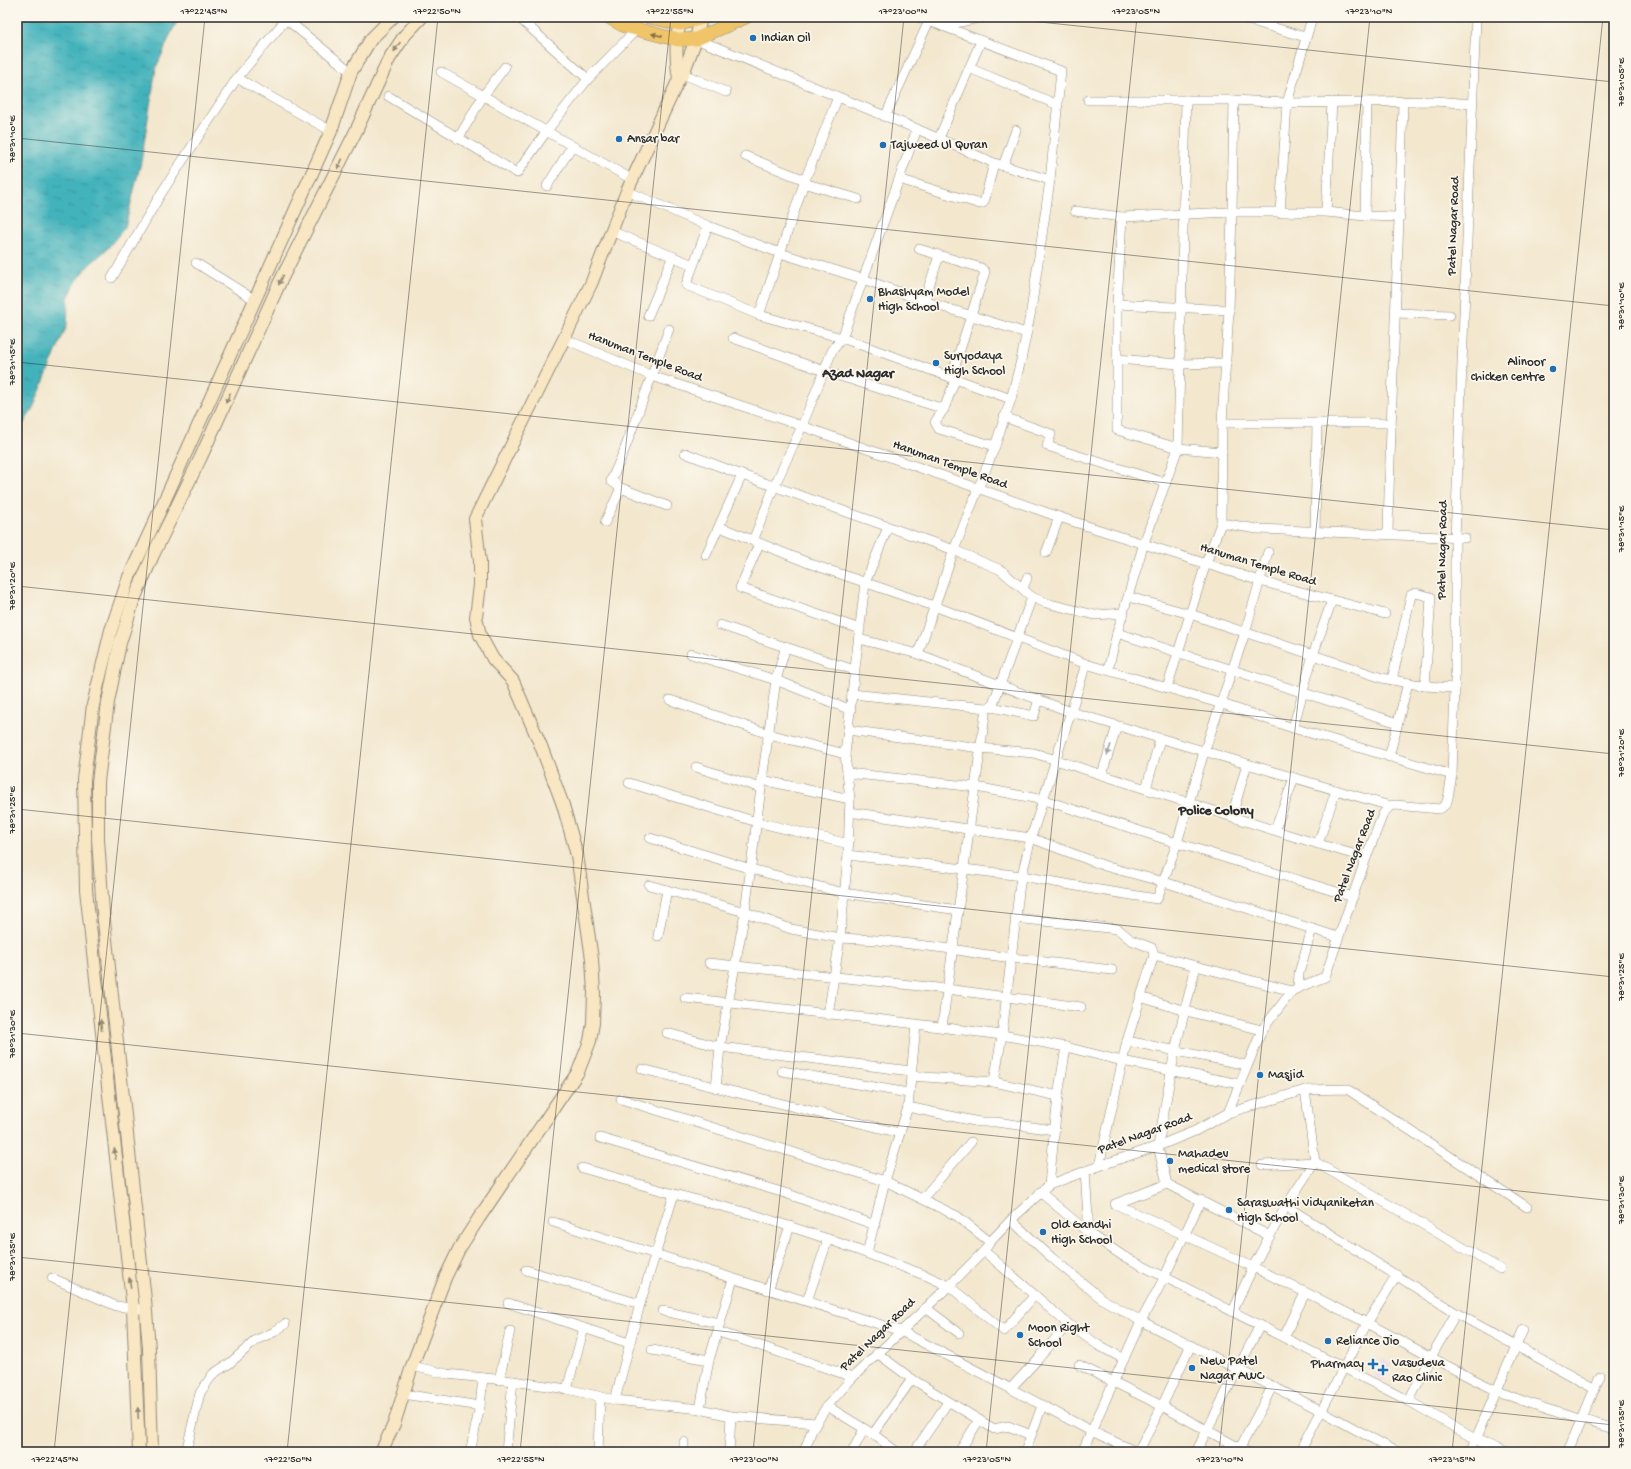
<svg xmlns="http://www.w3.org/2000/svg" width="1631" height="1469" font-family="'Gochi Hand',sans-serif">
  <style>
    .built { fill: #ecd1ea }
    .water { fill: url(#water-ripples); stroke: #366e73 }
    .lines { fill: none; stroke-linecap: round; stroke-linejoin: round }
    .street-casing { stroke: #8f897c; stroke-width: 10 }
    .secondary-casing { stroke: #8f897c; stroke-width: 14 }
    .primary-casing { stroke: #8f897c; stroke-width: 14 }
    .street { stroke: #fff; stroke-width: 9 }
    .secondary { stroke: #f9e7c3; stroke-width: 12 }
    .primary { stroke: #f0c469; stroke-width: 13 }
    .oneway { fill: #847047 }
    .oneway2 { fill: #928977 }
    .oneway3 { fill: #a0a0a0 }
    .ticks { fill: none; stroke: #2b2b2b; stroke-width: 1; stroke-opacity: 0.45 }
    .poi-dot { fill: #1f6fb2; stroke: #fbf7ec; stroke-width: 1.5 }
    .labels { text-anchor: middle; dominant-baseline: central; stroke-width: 3.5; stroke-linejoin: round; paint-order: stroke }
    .poi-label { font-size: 13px; fill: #2b2b2b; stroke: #fbf7ec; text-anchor: start }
    .street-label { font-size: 13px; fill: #2b2b2b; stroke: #fbf7ec }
    .neighbourhood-label { font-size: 14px; font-weight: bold; fill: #2b2b2b; stroke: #fbf7ec }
    .neatline { fill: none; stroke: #2b2b2b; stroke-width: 1.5 }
    .ticks-label { font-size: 10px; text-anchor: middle; fill: #2b2b2b }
  </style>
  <defs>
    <pattern id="water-ripples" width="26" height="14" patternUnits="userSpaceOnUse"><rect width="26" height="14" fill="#42b2bb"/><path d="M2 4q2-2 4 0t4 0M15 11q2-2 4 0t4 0" fill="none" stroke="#379198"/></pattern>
  </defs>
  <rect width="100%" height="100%" fill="#fbf7ec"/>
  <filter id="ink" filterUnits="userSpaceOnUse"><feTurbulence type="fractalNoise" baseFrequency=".025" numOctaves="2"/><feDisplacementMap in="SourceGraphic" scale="8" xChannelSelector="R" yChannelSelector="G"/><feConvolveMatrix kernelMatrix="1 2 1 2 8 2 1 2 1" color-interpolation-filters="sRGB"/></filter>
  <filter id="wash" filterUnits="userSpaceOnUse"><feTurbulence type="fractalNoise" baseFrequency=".012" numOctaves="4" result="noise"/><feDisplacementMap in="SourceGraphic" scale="16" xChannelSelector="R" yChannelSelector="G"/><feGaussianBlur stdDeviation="0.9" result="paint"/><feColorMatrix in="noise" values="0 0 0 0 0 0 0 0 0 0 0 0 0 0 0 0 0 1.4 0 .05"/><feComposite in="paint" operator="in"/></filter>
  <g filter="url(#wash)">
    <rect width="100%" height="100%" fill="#f3e7ce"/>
    <path class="built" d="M1382,1359l10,5 -8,17 -10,-4z"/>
    <path class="water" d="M17,17h163l-8,14 -16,37 -15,94 -16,65 -18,22 -18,16 -13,17 -8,16 -1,27 -34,83 -16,26z"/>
  </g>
  <g filter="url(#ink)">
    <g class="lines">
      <g class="street-casing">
        <g id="street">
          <path d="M518,17l70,62"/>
          <path d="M1239,17l66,20"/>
          <path d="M286,19l65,53"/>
          <path d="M942,26l41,-9"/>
          <path d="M696,39l221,90 77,34 56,17"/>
          <path d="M969,68l89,37"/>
          <path d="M441,72l192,108"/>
          <path d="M683,74l43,18"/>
          <path d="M237,78l94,53"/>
          <path d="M388,96l129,77 29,-41 42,-53 48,-49"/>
          <path d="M1088,100h146l53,3 148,-2 37,3"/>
          <path d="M885,117l44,-96"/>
          <path d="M939,138l42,-97"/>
          <path d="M458,139l25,-43 22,-29"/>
          <path d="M745,156l60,24"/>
          <path d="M1003,166l13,-36"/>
          <path d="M899,179l81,25 3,-1 2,-4 9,-36"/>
          <path d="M804,183l54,16"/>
          <path d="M547,186l25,-40"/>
          <path d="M627,191l81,35 72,27 83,26 61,22 102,32"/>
          <path d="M1075,211l47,6 110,-5h94l39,4 35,1"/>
          <path d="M1326,212l6,-110"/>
          <path d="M1280,213l7,-110 25,-85"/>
          <path d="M1365,216l2,-114"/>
          <path d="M1122,217l-5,87v126l61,18 44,4"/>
          <path d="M708,226l-22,59 73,30 83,23 169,61"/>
          <path d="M611,231l82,34"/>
          <path d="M919,249l62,19 4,4 -34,106"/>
          <path d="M196,263l59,37"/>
          <path d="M112,278l50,-86 75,-114 51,-61"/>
          <path d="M924,301l15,-45"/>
          <path d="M1117,304l112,6"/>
          <path d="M1396,313l54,2"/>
          <path d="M759,315l46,-135 33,-83"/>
          <path d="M648,316l25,-60"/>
          <path d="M733,338l91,33 120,38 -9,13 4,7 56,17"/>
          <path d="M565,339l87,37 150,50 257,91 201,64 125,33"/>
          <path d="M1117,359l62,5 47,-1"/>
          <path d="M944,409l11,-29"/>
          <path d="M1004,417l47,17 -4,12 119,37"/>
          <path d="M1222,423h168"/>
          <path d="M685,453l57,22 212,75 47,20 31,27 14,6 49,12 29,-2"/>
          <path d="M667,506l-46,-18 -10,-7 13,-30 45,-122"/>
          <path d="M605,522l16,-34"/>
          <path d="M1221,523l36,6 208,9"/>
          <path d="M720,527l91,37 123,42 152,58 136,40 71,24 159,47"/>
          <path d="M1315,532l2,-109"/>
          <path d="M1388,534c3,-144 11,-288 15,-432"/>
          <path d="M753,541l21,-54 28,-61 30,-75 10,-13 75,-209"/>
          <path d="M759,544l-19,44 120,41"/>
          <path d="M1046,553l13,-36"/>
          <path d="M706,555l36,-80"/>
          <path d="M1023,588l4,-10"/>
          <path d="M1129,597l61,17 192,64 43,8 30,2"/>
          <path d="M720,625l134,45"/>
          <path d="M1117,633l281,90"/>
          <path d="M859,639l59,15 153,58 319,94"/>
          <path d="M691,654l85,26 75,30"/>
          <path d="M918,654l36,-104 41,-104 16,-47 10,-39 10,-49 19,-131 11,-109 -142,-54"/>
          <path d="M1108,670l9,-37 27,-90 34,-95 8,-348"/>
          <path d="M1392,680l19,-85 5,-2 15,4 -6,89"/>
          <path d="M1167,688l39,-125 15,-40 1,-100 7,-113 3,-98 2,-112"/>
          <path d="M852,694l134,14 6,-1 42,9 5,-17"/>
          <path d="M670,700l99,34 76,20"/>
          <path d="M992,707l40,-110"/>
          <path d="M1293,728l20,-73 19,-55"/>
          <path d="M848,730l132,18 54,5 258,83 74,22"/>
          <path d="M1389,757l19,-74"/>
          <path d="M696,767l65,21"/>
          <path d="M847,773l129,14 68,13 133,43 176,54"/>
          <path d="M1102,774l15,-48"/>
          <path d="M762,780l88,19"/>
          <path d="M629,783l128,39 92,22"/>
          <path d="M1146,789l14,-50"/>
          <path d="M849,812l182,26 77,29 56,15 174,55"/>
          <path d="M1232,816l15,-52"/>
          <path d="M1275,830l19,-52"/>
          <path d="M650,838l101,31 93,24 114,17"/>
          <path d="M1318,844l18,-54"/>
          <path d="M848,855l174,21 71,13 64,10 20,-56 27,-91 41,-119 23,-81"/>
          <path d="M649,885l96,27 46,17 49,9 37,2 75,9 29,5 131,16"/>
          <path d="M1015,918l103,11 13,11 21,8 2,7 -27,86 -28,125"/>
          <path d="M658,936l9,-46"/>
          <path d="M1154,955l138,36"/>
          <path d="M709,963l238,26 134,18"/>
          <path d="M1196,966l-21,84 -17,96 9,38 103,52"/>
          <path d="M1298,988l1,-15 13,-44"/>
          <path d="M1140,997l46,14 76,19"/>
          <path d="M685,998l191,21 126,16 64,12 56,14 118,23"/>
          <path d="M828,1015l12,-77 8,-83 2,-56 -5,-45 20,-171 23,-56"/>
          <path d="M942,1027l44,-319"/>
          <path d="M667,1033l53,14 191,24"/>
          <path d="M1127,1041l120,24"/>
          <path d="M642,1069l258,64"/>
          <path d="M782,1071l126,22"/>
          <path d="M911,1076l83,6 8,-47 18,-152 11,-45 55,-174"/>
          <path d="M994,1082l64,14 8,-49"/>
          <path d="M716,1088l4,-41 25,-135 17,-132 14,-100 10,-34"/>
          <path d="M621,1099l264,82 72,35 33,26"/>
          <path d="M908,1107l71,15h17l58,8"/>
          <path d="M1228,1113l77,-23 42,-1 180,118"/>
          <path d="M600,1138l188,56 87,31"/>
          <path d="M1262,1165l53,-3 185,107"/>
          <path d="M582,1168l92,26 78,20 76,25 99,37 22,10 55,45 31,-36"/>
          <path d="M1085,1171l4,62"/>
          <path d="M1167,1184l-52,20c85,37 169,77 252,119 43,22 85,47 129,67 38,17 79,27 118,39"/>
          <path d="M1049,1185l9,-89"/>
          <path d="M1040,1192l49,41 34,23 286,145 66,38 30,13"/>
          <path d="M923,1198l48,-56"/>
          <path d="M1286,1206l170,107 139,76"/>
          <path d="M1011,1220l41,38 50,41 39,22 181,90 75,41"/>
          <path d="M553,1222l348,109 190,100 46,21"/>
          <path d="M984,1251l84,73 30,21 26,14"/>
          <path d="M867,1253l18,-72 23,-74 8,-82"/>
          <path d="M526,1270l114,34"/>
          <path d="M52,1278l64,28 23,3"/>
          <path d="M768,1290l22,-64"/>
          <path d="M807,1301l21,-62"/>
          <path d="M508,1303l121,40"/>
          <path d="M926,1308l33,25"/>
          <path d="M663,1311l56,12"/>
          <path d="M1233,1311l20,-44 33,-61 29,-44 -10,-72"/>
          <path d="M719,1332l134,45"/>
          <path d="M1284,1337l21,-44"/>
          <path d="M652,1350l57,10"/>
          <path d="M877,1353l35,26 82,50 14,-3 23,9"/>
          <path d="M1079,1365l83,41 85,46"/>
          <path d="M412,1366l35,8 66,7 54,8 48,11 85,9 31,7 85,7"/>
          <path d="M499,1380l11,-49"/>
          <path d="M1011,1388l27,-29 30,-35"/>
          <path d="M567,1389l17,-61"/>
          <path d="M403,1394l77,12"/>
          <path d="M615,1400l25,-96 34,-110"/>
          <path d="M1409,1401l22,-44 25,-44"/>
          <path d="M827,1406l46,28 24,18"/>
          <path d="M700,1409l9,-49 24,-81"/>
          <path d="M873,1434l39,-55"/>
          <path d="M1240,1448l32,-61"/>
          <path d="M186,1452l14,-59 13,-19 17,-11 26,-23 18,-8 11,-8"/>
          <path d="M470,1452l10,-46 3,-28"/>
          <path d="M506,1452l7,-71"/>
          <path d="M598,1452l2,-55"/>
          <path d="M684,1452v-10"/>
          <path d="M729,1452l2,-36"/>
          <path d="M804,1452l8,-22 15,-24 26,-29 96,-91 35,-35 6,-9 21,-22 38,-35 50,-19 59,-20 37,-15 33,-18 34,-83 30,-39 10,-5 23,-9 41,-119 17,-44 7,-8 5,-1 45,4 6,-5 2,-6 4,-23 3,-87v-150l21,-521"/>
          <path d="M852,1452l12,-23"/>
          <path d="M914,1452l34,-50"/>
          <path d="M959,1452l20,-32"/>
          <path d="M1025,1452l17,-46"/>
          <path d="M1082,1452l59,-131 23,-43 37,-78"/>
          <path d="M1138,1452l24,-46 29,-61"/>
          <path d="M1196,1452l64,-127"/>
          <path d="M1300,1452l67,-129 30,-48"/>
          <path d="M1470,1452l53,-122"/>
          <path d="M1568,1452l32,-76"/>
        </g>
      </g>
      <g class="secondary-casing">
        <g id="secondary">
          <path d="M679,79c-3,-19 -5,-45 4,-62"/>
          <path d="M139,1452l-6,-143 -47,-419 -2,-110 9,-75 18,-75 18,-53 33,-71 169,-375 20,-59 20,-33 22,-22"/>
          <path d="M152,1452l-3,-104 -4,-48 -42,-388 -5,-73v-57l10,-80 12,-59 13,-41 20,-47 47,-96 80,-177 76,-151 33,-72 16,-24 17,-18"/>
          <path d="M381,1452l13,-28 18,-58 33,-88 14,-29 20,-31 99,-146 12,-31 3,-18 1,-30 -2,-34 -15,-104 -14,-50 -22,-59 -28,-65 -20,-22 -13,-24 -4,-18 4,-32v-23l-5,-43 116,-235 36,-93 52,-112 4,-5 13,-35 5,-22"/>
        </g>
      </g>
      <g class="primary-casing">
        <g id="primary">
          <path d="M608,17l16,9 54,14 18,-1 50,-22"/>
          <path d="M648,17l32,7 27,-7"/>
        </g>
      </g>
      <use href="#street" class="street"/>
      <use href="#secondary" class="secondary"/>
      <use href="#primary" class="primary"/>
    </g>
    <defs><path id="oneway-solid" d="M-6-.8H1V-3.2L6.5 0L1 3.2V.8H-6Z"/></defs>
    <use class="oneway" href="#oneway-solid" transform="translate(657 35) rotate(-167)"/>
    <g class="oneway2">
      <use href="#oneway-solid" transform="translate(397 47) rotate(124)"/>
      <use href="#oneway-solid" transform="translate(340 164) rotate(116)"/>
      <use href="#oneway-solid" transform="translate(281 280) rotate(116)"/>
      <use href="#oneway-solid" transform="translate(228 398) rotate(114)"/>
      <use href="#oneway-solid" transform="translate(101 1025) rotate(-96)"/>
      <use href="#oneway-solid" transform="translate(115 1154) rotate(-97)"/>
      <use href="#oneway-solid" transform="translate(130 1283) rotate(-97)"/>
      <use href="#oneway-solid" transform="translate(138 1413) rotate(-93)"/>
    </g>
    <use class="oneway3" href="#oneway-solid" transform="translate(1109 750) rotate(108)"/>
  </g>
  <path class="ticks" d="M992,17l622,65M17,138l1597,168M17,362l1597,168M17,586l1597,168M17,809l1597,168M17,1033l1597,168M17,1257l1597,168M54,1452l151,-1435M287,1452l151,-1435M520,1452l151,-1435M753,1452l151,-1435M986,1452l151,-1435M1219,1452l151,-1435M1452,1452l151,-1435"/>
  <g class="poi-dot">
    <circle cx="753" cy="38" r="4"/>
    <circle cx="619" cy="139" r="4"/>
    <circle cx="883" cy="145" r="4"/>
    <circle cx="870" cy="299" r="4"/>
    <circle cx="936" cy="363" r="4"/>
    <circle cx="1553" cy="369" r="4"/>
    <circle cx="1260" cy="1075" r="4"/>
    <circle cx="1170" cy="1161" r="4"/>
    <circle cx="1229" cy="1210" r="4"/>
    <circle cx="1043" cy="1232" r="4"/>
    <circle cx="1020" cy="1335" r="4"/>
    <circle cx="1328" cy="1341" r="4"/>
    <path d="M1371 1358h4v4h4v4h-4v4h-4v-4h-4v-4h4z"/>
    <circle cx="1192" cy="1368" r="4"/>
    <path d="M1381 1364h4v4h4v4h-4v4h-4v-4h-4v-4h4z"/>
  </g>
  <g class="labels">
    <g class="poi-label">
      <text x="761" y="38">Indian Oil</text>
      <text x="627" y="139">Ansar bar</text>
      <text x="891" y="145">Tajweed Ul Quran</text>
      <text x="878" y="292">Bhashyam Model<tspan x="878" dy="15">High School</tspan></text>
      <text x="944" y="356">Suryodaya<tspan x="944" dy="15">High School</tspan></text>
      <text x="1545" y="362" text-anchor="end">Alinoor<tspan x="1545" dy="15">chicken centre</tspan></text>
      <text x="1268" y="1075">Masjid</text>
      <text x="1178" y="1154">Mahadev<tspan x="1178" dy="15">medical store</tspan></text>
      <text x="1237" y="1203">Saraswathi Vidyaniketan<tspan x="1237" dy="15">High School</tspan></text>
      <text x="1051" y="1225">Old Gandhi<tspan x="1051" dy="15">High School</tspan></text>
      <text x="1028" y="1328">Moon Right<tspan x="1028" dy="15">School</tspan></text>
      <text x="1336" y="1341">Reliance Jio</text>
      <text x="1200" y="1361">New Patel<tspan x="1200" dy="15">Nagar AWC</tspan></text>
      <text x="1392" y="1363">Vasudeva<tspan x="1392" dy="15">Rao Clinic</tspan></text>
      <text x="1364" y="1364" text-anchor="end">Pharmacy</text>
    </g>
    <g class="street-label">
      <text transform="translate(1454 226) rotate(-88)">Patel Nagar Road</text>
      <text transform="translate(645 357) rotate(21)">Hanuman Temple Road</text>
      <text transform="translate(950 465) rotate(20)">Hanuman Temple Road</text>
      <text transform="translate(1443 550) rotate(-89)">Patel Nagar Road</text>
      <text transform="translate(1258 565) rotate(17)">Hanuman Temple Road</text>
      <text transform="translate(1355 856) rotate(-69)">Patel Nagar Road</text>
      <text transform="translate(1145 1134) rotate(-20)">Patel Nagar Road</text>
      <text transform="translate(878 1335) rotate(-44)">Patel Nagar Road</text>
    </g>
    <g class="neighbourhood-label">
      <text x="858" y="374">Azad Nagar</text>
      <text x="1216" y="811">Police Colony</text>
    </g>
  </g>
  <rect width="1631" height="1469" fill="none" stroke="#fbf7ec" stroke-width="44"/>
  <rect x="22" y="22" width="1587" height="1425" class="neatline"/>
  <g class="ticks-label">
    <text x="204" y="14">17°22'45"N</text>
    <text x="437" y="14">17°22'50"N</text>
    <text x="670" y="14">17°22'55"N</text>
    <text x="903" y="14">17°23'00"N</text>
    <text x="1136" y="14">17°23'05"N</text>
    <text x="1369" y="14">17°23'10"N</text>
    <text transform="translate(1620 82) rotate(-90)" y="4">78°31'05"E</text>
    <text transform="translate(11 139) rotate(-90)" y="4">78°31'10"E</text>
    <text transform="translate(1620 306) rotate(-90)" y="4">78°31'10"E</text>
    <text transform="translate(11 362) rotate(-90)" y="4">78°31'15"E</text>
    <text transform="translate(1620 529) rotate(-90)" y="4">78°31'15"E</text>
    <text transform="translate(11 586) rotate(-90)" y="4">78°31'20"E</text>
    <text transform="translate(1620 753) rotate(-90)" y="4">78°31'20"E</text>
    <text transform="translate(11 810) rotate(-90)" y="4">78°31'25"E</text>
    <text transform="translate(1620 977) rotate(-90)" y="4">78°31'25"E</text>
    <text transform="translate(11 1034) rotate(-90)" y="4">78°31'30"E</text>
    <text transform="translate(1620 1200) rotate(-90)" y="4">78°31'30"E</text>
    <text transform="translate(11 1257) rotate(-90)" y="4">78°31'35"E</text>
    <text transform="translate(1620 1424) rotate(-90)" y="4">78°31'35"E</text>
    <text x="55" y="1462">17°22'45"N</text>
    <text x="288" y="1462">17°22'50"N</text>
    <text x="521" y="1462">17°22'55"N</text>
    <text x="754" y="1462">17°23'00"N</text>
    <text x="987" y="1462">17°23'05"N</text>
    <text x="1220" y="1462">17°23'10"N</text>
    <text x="1452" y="1462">17°23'15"N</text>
  </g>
</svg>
